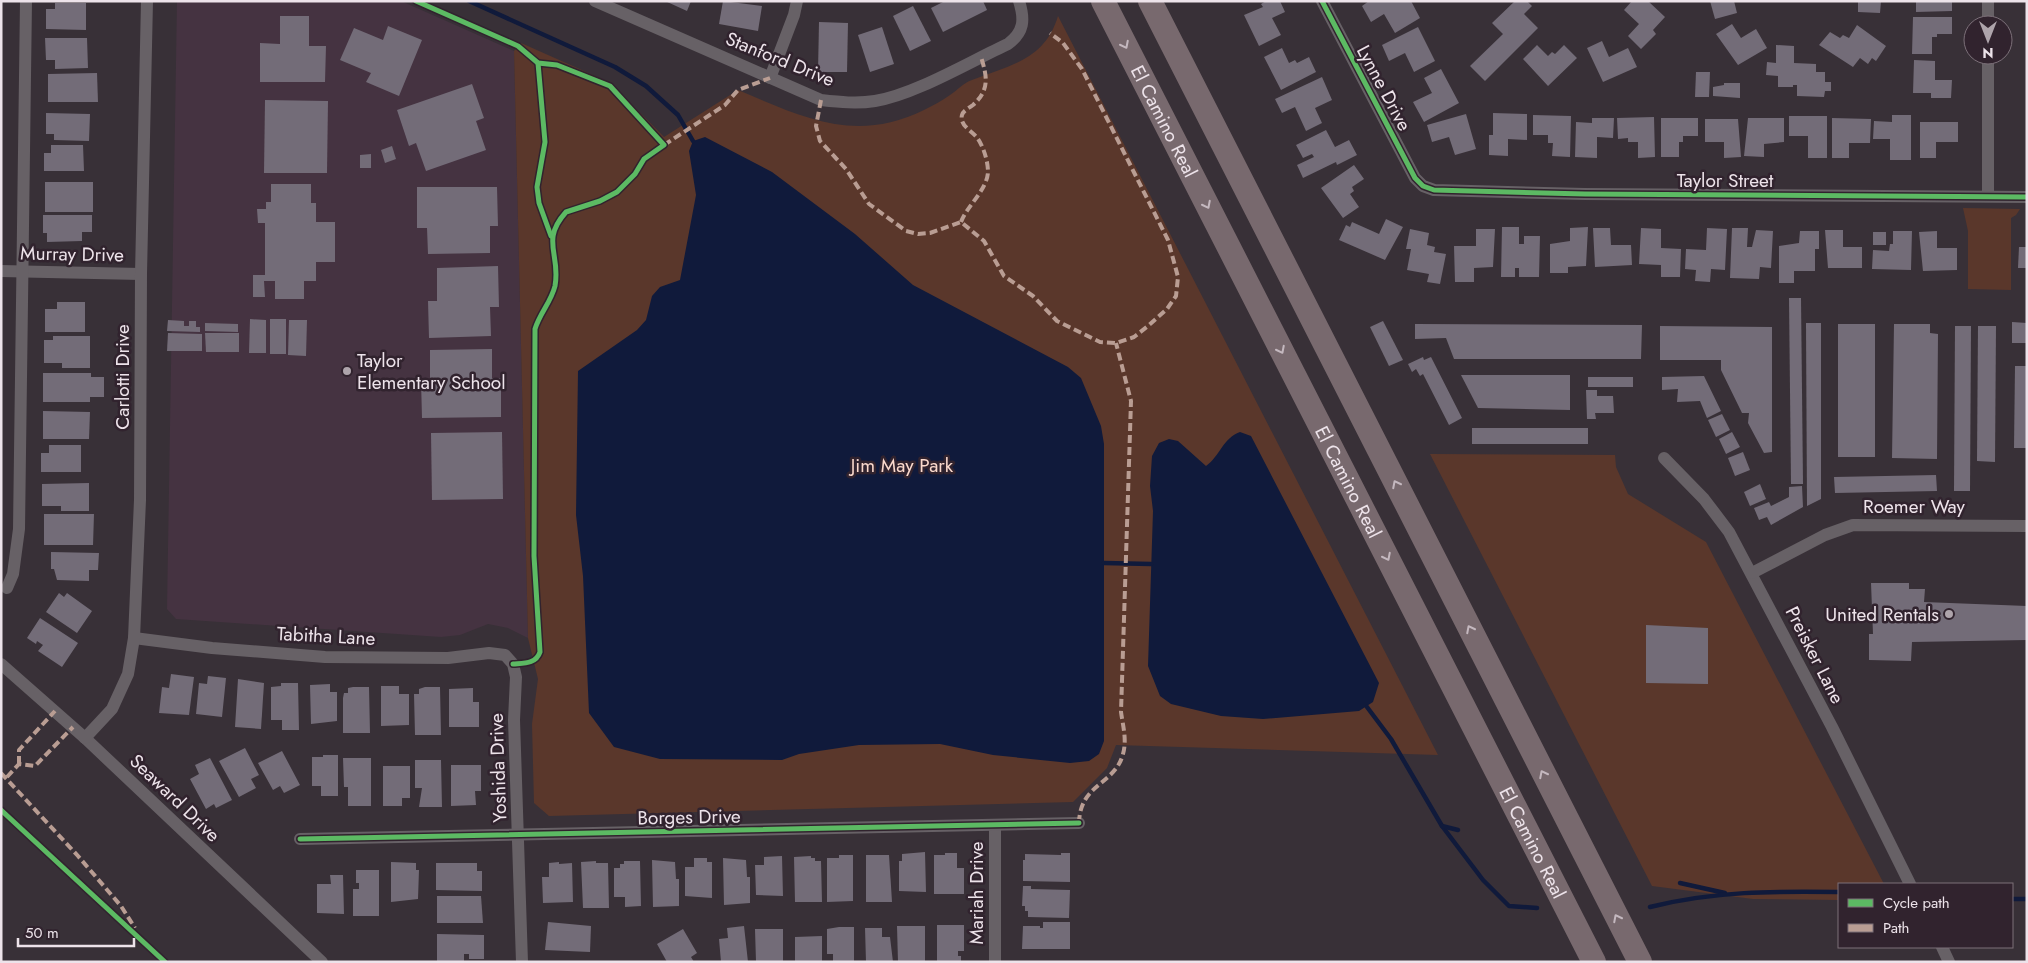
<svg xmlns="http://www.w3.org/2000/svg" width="2028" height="963" font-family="Jost,sans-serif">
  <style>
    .built { fill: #453341 }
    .green { fill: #5a372b }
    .water { fill: #101a3b }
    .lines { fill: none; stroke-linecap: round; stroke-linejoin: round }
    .stream { stroke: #101a3b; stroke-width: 4.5 }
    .building { fill: #736c78 }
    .minor { stroke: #676166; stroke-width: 12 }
    .motorway { stroke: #78696e; stroke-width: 24 }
    .quiet { stroke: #b99d93; stroke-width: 4; stroke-dasharray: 8 4; stroke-linecap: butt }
    .cycleway-casing { stroke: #31232e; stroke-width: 8 }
    .cycleway { stroke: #5cba63; stroke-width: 5 }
    .oneway { stroke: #c4b8bf }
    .poi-dot { fill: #aea4ab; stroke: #31232e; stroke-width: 2 }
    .labels { text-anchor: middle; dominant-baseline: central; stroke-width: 5; stroke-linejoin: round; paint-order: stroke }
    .street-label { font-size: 19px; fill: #ede3ea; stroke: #31232e }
    .poi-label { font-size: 19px; fill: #ede3ea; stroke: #31232e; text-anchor: start }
    .park-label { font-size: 19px; fill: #fad9cd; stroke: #31232e }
  </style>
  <rect width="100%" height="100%" fill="#383037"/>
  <path class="built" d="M177,1h224l113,50 14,587 -20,-10 -20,-4 -28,11 -19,2 -265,-18 -9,-10z"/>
  <g class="green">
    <path d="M1058,16l380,739 -322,-10 -9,23 -34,34 -524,14 -15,-13 -2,-79 6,-45 -10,-41 -14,-587 7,-8 90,40 53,54 74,-47c64,27 117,54 186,20 8,-4 18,-9 26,-15 8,-5 13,-12 22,-15 38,-15 73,-20 86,-64z"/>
    <path d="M1963,208l57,1 -4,6 -5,3v72l-43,-1v-58z"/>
    <path d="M1430,454l185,1 1,12 12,27 78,48 178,342h-45v16l-86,-1 -101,-13z"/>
  </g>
  <g class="water">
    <path d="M705,137l67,35 83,62 58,51 155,82 13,11 20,48 3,18v297l-5,13 -10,7 -19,2 -77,-8 -53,-11 -81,1 -60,9 -17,6 -122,-1 -46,-12 -25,-34 -6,-137 -7,-61 2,-144 59,-41 9,-10 6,-24 8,-9 20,-7 16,-85 -7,-44 4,-10z"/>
    <path d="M1240,432l11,4 128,247 -6,19 -14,9 -96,8 -42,-3 -50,-12 -11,-8 -12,-30 5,-155 -3,-25 2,-30 7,-13 10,-4 9,2 28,25c14,-10 17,-28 34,-34z"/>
  </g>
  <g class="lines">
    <g class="stream">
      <path d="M469,1l146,66 31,19 32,29 15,26"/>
      <path d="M1104,563l47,1"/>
      <path d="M1367,707l24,32 51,87 41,54 26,26 28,2"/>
      <path d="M1442,826l16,4"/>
      <path d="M1680,883l45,10"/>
      <path d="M2012,899h15"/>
      <path d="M1650,907c63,-16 125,-16 189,-15"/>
    </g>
  </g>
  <g class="building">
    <path d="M665,1h26l-4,10z"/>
    <path d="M723,1l39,5 -4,25 -39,-7z"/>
    <path d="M945,1h38l4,9 -44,22 -12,-24z"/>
    <path d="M1266,1h14l5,11 -13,6 9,17 -22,11 -15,-31 19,-8 -2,-3z"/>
    <path d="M1369,1h42l9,17 -25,15 -11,-19 -13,8 -9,-16z"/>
    <path d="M1515,1h12l5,5 -8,8 14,14 -53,53 -15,-15 33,-32 -11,-11z"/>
    <path d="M1632,1h16l17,16 -12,13 3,4 -15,15 -13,-13 11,-12 -15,-14z"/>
    <path d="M1710,1h24l3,12 -22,6z"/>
    <path d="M1858,1h23l-1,12 -22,-1z"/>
    <path d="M1916,1h36v10l-36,1z"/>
    <path d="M55,3h31v27l-40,-1v-20h9z"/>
    <path d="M913,6l18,35 -21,10 -17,-35z"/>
    <path d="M280,16h29v30h17l-1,36h-65v-39l20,1z"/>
    <path d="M1913,17h39v17h-15v3h-5v17h-20z"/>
    <path d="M819,22l29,1 -1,49h-29z"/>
    <path d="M1732,24l9,14 15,-9 11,19 -29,17 -22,-31z"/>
    <path d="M1857,25l29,21 -10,15 -4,-3 -4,6 -8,-6 -7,9 -34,-22 11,-13 10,6 3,-3 6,3z"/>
    <path d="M388,26l34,14 -23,56 -33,-14 5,-9 -31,-13 14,-32 29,12z"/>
    <path d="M882,27l12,37 -24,8 -12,-37z"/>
    <path d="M1418,27l17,34 -21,11 -9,-19 -16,8 -7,-16z"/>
    <path d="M45,38h42l1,30 -33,1v-9h-9z"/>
    <path d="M1602,41l7,16 19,-9 9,19 -34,15 -16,-34z"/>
    <path d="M1537,45l11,11 4,-4 3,2 9,-9 13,13 -29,28 -25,-27z"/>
    <path d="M1776,45l18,1v17l22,1v8h9v10h6v9h-6l-1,6 -27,-1v-11h-4v2h-15v-11l-12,-1 1,-13 9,1z"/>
    <path d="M1282,48l7,15 6,-3 2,3 12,-6 7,15 -35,18 -17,-33z"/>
    <path d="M1914,60l21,1v19h17l-1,18h-20v-5h-18z"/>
    <path d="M1441,69l18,34 -35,19 -11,-20 19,-9 -8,-15z"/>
    <path d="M1696,72h14l-1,25h-14z"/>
    <path d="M97,73l1,29h-50v-28z"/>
    <path d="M1322,77l10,23 -17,8 7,15 -16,8 -11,-24 -13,6 -7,-14z"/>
    <path d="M1724,83h16v15l-27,-2v-9l11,-2z"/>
    <path d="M472,84l12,34 -8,3 10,29 -60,21 -10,-28 -7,3 -12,-36z"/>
    <path d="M265,100l63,1 -1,72h-63z"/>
    <path d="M46,113l44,1 -1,27 -35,-1v-6h-8z"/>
    <path d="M1493,113l34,1v26l-19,-1v17l-19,-1v-20h4z"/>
    <path d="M1466,114l10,35 -21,6 -6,-18 -17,5 -5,-17z"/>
    <path d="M1533,115l38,1 -1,41 -18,-1 1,-13h-5v-8h-15z"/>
    <path d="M1892,115h19v45h-21v-21h-17l1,-18 18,1z"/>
    <path d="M1789,116h38v42h-19v-22h-19z"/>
    <path d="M1654,117l1,40 -17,1v-16h-10v-4l-10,1 -1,-21z"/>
    <path d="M1592,118h22l-1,20 -16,-1v21l-22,-1 1,-35 16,1z"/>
    <path d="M1661,118h37v18h-15v6h-4v15h-18z"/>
    <path d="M1748,118h36v24l-20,2v13l-20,-1z"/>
    <path d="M1832,118l39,1 -1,24h-21v15h-17z"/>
    <path d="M1705,119h33l3,38 -17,1v-16h-19z"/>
    <path d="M1920,122h38v20h-22v16h-16z"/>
    <path d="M1326,130l9,17 14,-7 8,15 -20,10 -1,-3 -33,16 -6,-13 17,-8 -2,-3 -9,4 -7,-13z"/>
    <path d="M51,145h32l1,26h-40v-18h7z"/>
    <path d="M392,146l4,13 -11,4 -4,-13z"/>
    <path d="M371,154v14h-11v-13z"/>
    <path d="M1354,165l10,14 -12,8 2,4 -4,3 9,13 -16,11 -22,-30z"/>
    <rect x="45" y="182" width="48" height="30"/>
    <path d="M271,184h40v19h5v19h19v40h-19v19h-12v18h-29v-18h-11l1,16h-12v-22h12v-52h-7l-1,-14h9v-7h5z"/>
    <path d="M417,187h80l1,39h-8v27l-62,1 -1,-26h-10z"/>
    <path d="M43,215h49v17h-10v9l-35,1v-9h-4z"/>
    <path d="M1386,219l17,8 -18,33 -46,-20 7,-15 4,2 2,-5 27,12z"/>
    <path d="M1502,227h17v17h5v-8h16l-1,41h-20v-9h-4v9h-14z"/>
    <path d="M1588,227l-2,39 -18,1v6h-18v-29l20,-3v-13z"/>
    <path d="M1593,228h17l1,17h20l1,20 -37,2z"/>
    <path d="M1641,228l20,1v19l20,1 -1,28h-19v-12l-22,-1z"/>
    <path d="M1707,228l20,1 -2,41 -14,-1 -1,13 -15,-1 1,-11 -11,-1 1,-20 20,1z"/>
    <path d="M1732,228h16l-1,19h5l4,-17 17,1 -2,37 -11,-1 -1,12 -29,-1z"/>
    <path d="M1410,229l19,4 -2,12 8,2 -1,5 12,2 -6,30 -13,-2 2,-8 -22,-4 4,-21h-5z"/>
    <path d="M1476,229h19l-2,38 -19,1v14h-19l-1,-36h22z"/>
    <path d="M1825,230h18v17h19v21h-34z"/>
    <path d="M1800,231h19v18h-4v22h-21v12h-15v-37l20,-3z"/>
    <path d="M1893,231h19l-1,39 -39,-1 1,-19 16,1 1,-7h3z"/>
    <path d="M1937,231v17h20v22l-34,1 -4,-39z"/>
    <rect x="1873" y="232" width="13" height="13"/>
    <path d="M2019,247h8v21h-9z"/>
    <path d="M498,266l1,41h-9l1,29 -62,2 -1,-37h9v-33z"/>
    <path d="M1789,298h12l2,186h-12z"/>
    <path d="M57,302h28v30h-40v-23h12z"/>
    <path d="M250,319l16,1v33h-17z"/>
    <rect x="270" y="319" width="16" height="35"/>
    <path d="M168,320l16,1v5h5v-5h7v6h4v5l-33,-1z"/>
    <path d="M289,320h18l-1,36 -18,-1z"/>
    <path d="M1383,321l20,39 -14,6 -19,-39z"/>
    <path d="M2012,322l15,1v20h-15z"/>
    <path d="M205,323l33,1v8l-33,-1z"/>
    <path d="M1806,323h15v176l-14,7z"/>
    <path d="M1415,324l227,1 -1,34h-187l-8,-21 -31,1z"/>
    <rect x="1838" y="324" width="37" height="133"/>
    <path d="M1894,324h36v9l8,1 -1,125 -45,-1z"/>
    <path d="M1660,326l112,1v125l-8,1 -16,-30 1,-10h-7l-21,-43v-10h-61z"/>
    <path d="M1955,326h16l-1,165h-16z"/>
    <path d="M1978,326h18l-1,136 -18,-1z"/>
    <path d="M168,333l34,1v17h-35z"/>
    <path d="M205,333h34v19h-33z"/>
    <path d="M53,336h37v32h-28v-5h-18v-23h9z"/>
    <path d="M492,349v29h9v39l-79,1 -1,-38 9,-1v-29z"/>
    <path d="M1423,357l1,3 7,-3 31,61 -13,7 -26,-51 -3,2 -4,-7 -4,3 -4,-8z"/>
    <path d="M2015,366h12v82h-13z"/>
    <path d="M43,373h48v4h13v20h-14v5h-47z"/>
    <path d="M1461,375h109v35l-92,-2z"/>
    <path d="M1704,376l17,35 -14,7 -7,-17 -23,1 1,-13 -16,1v-13z"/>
    <rect x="1588" y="377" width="45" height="10"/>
    <path d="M1586,390h11v6h16l1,17h-19l1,6h-9z"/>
    <path d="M43,411l47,1 -1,27h-46z"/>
    <path d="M1722,414l8,16 -14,7 -8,-17z"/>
    <rect x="1472" y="428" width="116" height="16"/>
    <path d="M502,432l1,67 -71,1 -1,-67z"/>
    <path d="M1732,432l8,15 -14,7 -7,-15z"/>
    <path d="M49,445h32v27h-40v-19h8z"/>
    <path d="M1743,452l7,18 -15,6 -7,-18z"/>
    <path d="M1936,475l1,16 -102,2 -1,-16z"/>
    <path d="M89,483v28h-28v-5h-19v-22z"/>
    <path d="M1760,484l6,15 -16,7 -6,-14z"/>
    <path d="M1802,486l1,21 -32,18 -4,-8 -8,3 -5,-12 15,-6 2,4 18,-9v-10z"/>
    <path d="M44,514h50l-1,31h-49z"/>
    <path d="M51,552l48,1 -1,17h-9v11l-32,-1 -3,-11h-3z"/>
    <path d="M1871,583h38v6h16l-1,13 103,4v34l-115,2 -1,19 -42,-1v-26h4z"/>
    <path d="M59,593l5,4 3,-4 25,18 -15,22 -31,-21z"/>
    <path d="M40,618l38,25 -16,24 -24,-16 5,-6 -6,-4 -1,3 -9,-6z"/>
    <path d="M1646,625l62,3v56l-62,-1z"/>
    <path d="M171,674l23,3 -5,38 -30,-2 3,-26 7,1z"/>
    <path d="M208,676l18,2 -4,39 -26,-3 3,-31 8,1z"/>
    <path d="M238,679l26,4 -3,46 -26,-2z"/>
    <path d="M281,683h17l1,47h-17v-10h-11v-33l10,-1z"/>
    <path d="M330,684v8h7v29l-26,3 -1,-39z"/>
    <path d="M381,686h18v8h10v31l-28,1z"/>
    <path d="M353,687h16l1,46h-27v-35l1,-5h4v-5z"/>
    <path d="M425,687h15l1,48h-26l-1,-41h5v-5z"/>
    <path d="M473,688v14h6v25h-30v-38z"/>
    <path d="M245,748l14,27 -8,4 5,9 -17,9 -20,-36z"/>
    <path d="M282,751l18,34 -16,8 -4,-7 -7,4 -15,-27z"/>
    <path d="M323,755h15v41h-17v-10h-9v-29h11z"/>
    <path d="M210,758l22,42 -16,8 -2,-4 -8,5 -16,-30 9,-5 -4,-9z"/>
    <path d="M343,758h28v48h-23v-19h-4z"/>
    <path d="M415,760h26l1,47h-23l3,-19h-7z"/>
    <path d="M451,765h30v26h-6l1,14 -25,1z"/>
    <path d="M383,766h27v32h-8v8h-19z"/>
    <path d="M925,852l1,40 -27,-1v-30h3v-7z"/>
    <path d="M945,853h12v15h7v26h-30v-39h11z"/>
    <path d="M1061,853h9v29l-47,-1v-21h2v-6l36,1z"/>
    <path d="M839,855h14v46l-26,1v-44h12z"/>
    <path d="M866,855h23l3,47h-26z"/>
    <path d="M782,856l1,40 -27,-1 -1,-30h9v-8z"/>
    <path d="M811,856v2h4v3h6l1,41h-27l-1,-45z"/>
    <path d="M694,858h13v4h5v36l-27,-2v-29h9z"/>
    <path d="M723,858l23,2 1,17h3v26l-26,2z"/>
    <path d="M652,860l23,2 1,17h3v27l-26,1z"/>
    <path d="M596,861v2h12l1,45h-26l-2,-46z"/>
    <path d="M624,861h16l1,45 -16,1v-10h-11v-29h6v-4h4z"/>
    <path d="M391,862l25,1v7h3l-1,29 -27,3z"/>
    <path d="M559,862v2l13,-1 1,39 -30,1 -1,-26h7v-14z"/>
    <path d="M436,863h41v8h5v20l-46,-1z"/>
    <path d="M356,870h23v46h-26v-27h6v-6h-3z"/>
    <path d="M330,875h13l1,39 -27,-1v-29h14z"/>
    <path d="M1023,886h8v3l39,1 -1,28 -41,-1v-6h-3v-5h-3z"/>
    <path d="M437,896h44l2,27h-46z"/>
    <path d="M548,922l43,4 -1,26 -45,-2z"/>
    <path d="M1043,922h27v27h-48l1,-23h17v2h3z"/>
    <path d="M937,925h27v26h-6v5h3v6h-24z"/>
    <path d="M744,926l4,36h-27l-2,-23 9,-1 -1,-10z"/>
    <path d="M897,926h28v36h-27z"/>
    <path d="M839,927h15v35h-21v-8h-6v-25z"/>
    <path d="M865,928h17v9h8l3,25h-27z"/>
    <path d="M683,929l14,24 -6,4 3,5h-27l-10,-18z"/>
    <path d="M755,929h28v33h-27z"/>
    <path d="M437,934l47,1v24h-15v-5h-5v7h-27z"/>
    <path d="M822,936v26h-27v-25z"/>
  </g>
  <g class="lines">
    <g class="minor">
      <path d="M595,1l226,99c18,2 36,4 54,1 39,-6 96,-40 133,-57 16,-12 17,-24 11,-43"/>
      <path d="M1322,1l93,177 8,8 11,4 151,4 442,3"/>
      <path d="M1988,25v-24"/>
      <path d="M770,78l24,-63 3,-14"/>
      <path d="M1988,196v-141"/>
      <path d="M1,271l140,3"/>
      <path d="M1664,458l40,41 25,33 103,195 78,157"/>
      <path d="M1752,573l73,-38 28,-10 174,1"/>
      <path d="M7,588l6,-14 6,-45 7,-528"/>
      <path d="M134,638l78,10 113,9 123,1 41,-5 16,2 8,9 3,13 -2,43 8,242"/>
      <path d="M1,664l84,74 237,224"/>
      <path d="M85,738l27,-29 16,-35 6,-36 6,-138 1,-226 6,-273"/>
      <path d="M995,825v137"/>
      <path d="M300,839l779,-16"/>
      <path d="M1942,947l7,15"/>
    </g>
    <g class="motorway">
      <path id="s1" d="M1103,1l491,961"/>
      <path d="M1150,1l490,961"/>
    </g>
    <g class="quiet">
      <path d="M821,100l-5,26 4,15 26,28 23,35 37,27 12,3 12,-1 31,-11 23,19 20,35 29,20 24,25 43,21 16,1 18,-6 14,-11 19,-17 9,-13 2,-19 -10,-37 -86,-171 -19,-26 -13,-10"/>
      <path d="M664,145l61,-40 13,-15 32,-12"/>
      <path d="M961,222c6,-16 26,-32 27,-50 0,-10 -4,-24 -10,-33 -4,-7 -19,-13 -16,-24 1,-4 7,-7 11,-10 17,-15 14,-29 8,-48"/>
      <path d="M19,764v-14l36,-39"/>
      <path d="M1,773l77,83 43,50 14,22"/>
      <path d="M7,777l12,-13 16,2 38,-39"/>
      <path d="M1079,823c1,-40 36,-38 44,-69 4,-14 0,-28 -2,-42l10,-311 -15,-58"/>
    </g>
    <g class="cycleway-casing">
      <g id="cycleway">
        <path d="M416,1l102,45 20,17 19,2 53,21 54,59 -20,14 -9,15 -18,18 -17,9 -34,11c-26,29 -5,42 -11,74 -4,16 -15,27 -20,43l-1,227 6,96c-4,12 -16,11 -27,12"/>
        <path d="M1322,1l93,177 8,8 11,4 151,4 442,3"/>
        <path d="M538,63l7,79 -8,45 2,16 12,33"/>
        <path d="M1,810l164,152"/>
        <path d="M300,839l779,-16"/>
      </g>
    </g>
    <use href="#cycleway" class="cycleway"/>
  </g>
  <defs><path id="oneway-chevron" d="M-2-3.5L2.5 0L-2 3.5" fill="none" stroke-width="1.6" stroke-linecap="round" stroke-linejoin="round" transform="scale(1.25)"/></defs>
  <g class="oneway">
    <use href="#oneway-chevron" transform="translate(1125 45) rotate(63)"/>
    <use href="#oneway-chevron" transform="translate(1207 205) rotate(63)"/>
    <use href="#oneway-chevron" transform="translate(1281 350) rotate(63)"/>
    <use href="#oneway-chevron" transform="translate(1396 484) rotate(-117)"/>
    <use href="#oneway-chevron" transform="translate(1387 557) rotate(63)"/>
    <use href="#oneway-chevron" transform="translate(1470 629) rotate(-117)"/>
    <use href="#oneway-chevron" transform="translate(1543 774) rotate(-117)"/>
    <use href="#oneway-chevron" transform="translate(1617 918) rotate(-117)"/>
  </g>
  <g class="poi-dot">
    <circle cx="347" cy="371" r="5"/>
    <circle cx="1949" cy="614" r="5"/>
  </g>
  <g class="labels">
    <g class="street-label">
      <text transform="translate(780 59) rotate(22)">Stanford Drive</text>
      <text transform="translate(1384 88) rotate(62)">Lynne Drive</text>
      <text stroke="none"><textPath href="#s1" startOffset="135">El Camino Real</textPath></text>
      <text x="1725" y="180">Taylor Street</text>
      <text transform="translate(72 254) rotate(1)">Murray Drive</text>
      <text transform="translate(122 377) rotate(-90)">Carlotti Drive</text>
      <text stroke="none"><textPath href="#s1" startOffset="540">El Camino Real</textPath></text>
      <text x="1914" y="506">Roemer Way</text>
      <text transform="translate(326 636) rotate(3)">Tabitha Lane</text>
      <text transform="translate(1815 655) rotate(63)">Preisker Lane</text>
      <text transform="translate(498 768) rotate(-92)">Yoshida Drive</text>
      <text transform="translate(175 798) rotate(44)">Seaward Drive</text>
      <text transform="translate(689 817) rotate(-1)">Borges Drive</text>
      <text stroke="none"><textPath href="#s1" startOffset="945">El Camino Real</textPath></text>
      <text transform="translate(976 893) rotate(-90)">Mariah Drive</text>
    </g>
    <g class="poi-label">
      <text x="357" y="360">Taylor<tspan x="357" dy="22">Elementary School</tspan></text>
      <text x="1939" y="614" text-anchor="end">United Rentals</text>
    </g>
    <g class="park-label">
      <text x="902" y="465">Jim May Park</text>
    </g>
  </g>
  <rect width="2028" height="963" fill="none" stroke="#ede3ea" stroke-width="5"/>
  <rect x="1838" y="883" width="175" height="65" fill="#31232e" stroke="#7c7079"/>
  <rect x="1848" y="899" width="25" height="8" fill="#5cba63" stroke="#7c7079"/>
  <text x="1883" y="908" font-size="15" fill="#ede3ea">Cycle path</text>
  <rect x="1848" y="924" width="25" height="8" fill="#b99d93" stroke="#7c7079"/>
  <text x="1883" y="933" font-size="15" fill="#ede3ea">Path</text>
  <g transform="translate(1988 40) rotate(180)"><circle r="24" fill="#31232e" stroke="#7c7079"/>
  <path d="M0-4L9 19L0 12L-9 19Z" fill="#aea4ab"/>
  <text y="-8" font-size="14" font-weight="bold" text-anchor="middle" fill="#ede3ea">N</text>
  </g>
  <path d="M18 938v8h116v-8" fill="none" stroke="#ede3ea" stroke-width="2.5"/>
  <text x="25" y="938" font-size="15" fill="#ede3ea" stroke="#31232e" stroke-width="4" paint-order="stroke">50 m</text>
</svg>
